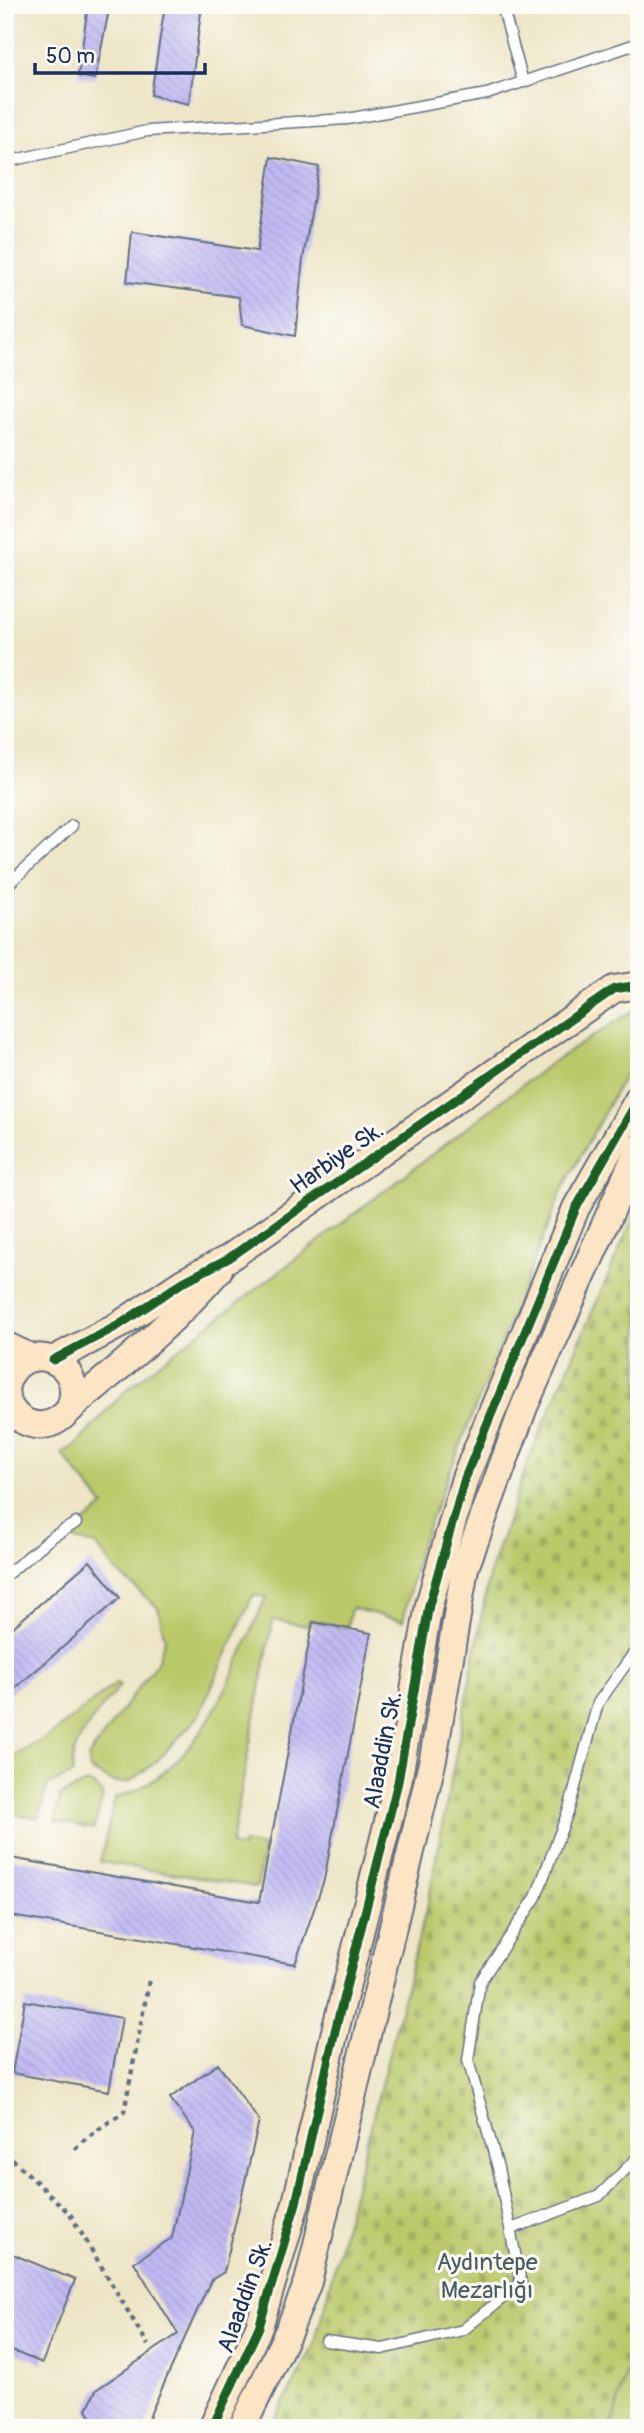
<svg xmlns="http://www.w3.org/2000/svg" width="644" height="2433" font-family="Pangolin,sans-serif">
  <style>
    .green { fill: #bbc96a; stroke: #6b7c64; stroke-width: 2 }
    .cemetery { fill: url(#cemetery-stones); stroke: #6b7c64; stroke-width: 2 }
    .building { fill: url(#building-back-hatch) }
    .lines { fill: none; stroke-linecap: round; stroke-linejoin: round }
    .lane-casing { stroke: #646f82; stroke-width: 13 }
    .secondary-casing { stroke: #646f82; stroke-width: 30 }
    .path { stroke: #646f82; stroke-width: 4.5; stroke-dasharray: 5 5; stroke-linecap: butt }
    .lane { stroke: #fff; stroke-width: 10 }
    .secondary { stroke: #fce5c4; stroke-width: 26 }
    .cycleway-casing { stroke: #fdfcf7; stroke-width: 13 }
    .cycleway { stroke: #1b5e20; stroke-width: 9 }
    .labels { text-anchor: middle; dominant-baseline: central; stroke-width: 6; stroke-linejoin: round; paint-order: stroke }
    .street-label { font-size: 24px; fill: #1b2f5e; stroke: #fdfcf7 }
    .park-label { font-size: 24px; fill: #4b5d62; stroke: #fdfcf7 }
  </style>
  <defs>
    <pattern id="cemetery-stones" width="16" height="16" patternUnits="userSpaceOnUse" patternTransform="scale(1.75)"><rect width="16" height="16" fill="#bbc96a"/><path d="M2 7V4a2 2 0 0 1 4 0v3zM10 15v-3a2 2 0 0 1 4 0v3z" fill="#a0ad5e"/></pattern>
    <pattern id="building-back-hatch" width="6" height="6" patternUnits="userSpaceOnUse" patternTransform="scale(1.75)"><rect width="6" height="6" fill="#c1baf3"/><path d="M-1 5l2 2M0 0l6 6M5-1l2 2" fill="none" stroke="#a5a0d3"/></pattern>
  </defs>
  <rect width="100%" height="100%" fill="#fdfcf7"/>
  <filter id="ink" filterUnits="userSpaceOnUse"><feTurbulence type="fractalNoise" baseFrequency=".0143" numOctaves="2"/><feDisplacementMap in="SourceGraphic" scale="14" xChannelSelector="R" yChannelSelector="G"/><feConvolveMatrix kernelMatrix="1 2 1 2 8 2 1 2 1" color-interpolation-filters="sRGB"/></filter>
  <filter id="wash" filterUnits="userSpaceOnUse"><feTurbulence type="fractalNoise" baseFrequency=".00686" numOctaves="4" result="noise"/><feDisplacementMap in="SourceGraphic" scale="28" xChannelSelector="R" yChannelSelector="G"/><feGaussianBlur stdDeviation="1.57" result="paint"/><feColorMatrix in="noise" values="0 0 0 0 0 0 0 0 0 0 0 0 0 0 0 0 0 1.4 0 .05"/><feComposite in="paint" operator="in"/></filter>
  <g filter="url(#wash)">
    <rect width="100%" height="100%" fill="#ede5c6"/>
    <g class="green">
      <path d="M639,1007v42l-76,139 -144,361 -16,72 -52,-13 -4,20 -37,-8 -2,6 -35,-6 -42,225 11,3 1,-5 21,4 -7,40 -157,-25 15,-64c87,-25 118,-126 151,-201l-13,-2 -55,122 -42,45 -27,20 -14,1 -25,-13 -2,-13 69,-95 8,-23 -7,-31 -42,-37 -20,-26 -29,-7 37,-32 -42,-52 16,-11 43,-48 35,-29 395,-303z"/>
      <path d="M116,1683l4,2c-18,25 -53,56 -47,89l-25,11 -10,33 -33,-5v-52l47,-27z"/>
      <path d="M86,1783l8,2 9,10 -9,34 -39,-8 5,-25z"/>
      <path d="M639,2326v102h-28z"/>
    </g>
    <path class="cemetery" d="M639,1204v1122l-28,102h-341l44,-82 115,-448 61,-327 40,-115z"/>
    <g id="blocks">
      <g class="building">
        <path d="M88,5h22l-15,74 -17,-3z"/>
        <path d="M165,5h37l-13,99 -38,-9z"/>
        <path d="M271,157l48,10 -16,92 -8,77 -53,-11 -3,-28 -112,-15 5,-50 125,19z"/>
        <path d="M90,1561l30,37 -115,99v-63z"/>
        <path d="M313,1622l58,11 -47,247 -29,84 -290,-49v-58l254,45z"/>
        <path d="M25,2001l97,17 -13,73 -97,-18z"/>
        <path d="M218,2064l41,57 -35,151 -13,8 -67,148h-48l-9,-19 9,-19 82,-56 -44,-72 38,-24 23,-106 -25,-34z"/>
        <path d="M5,2251l70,29 -33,83 -37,-15z"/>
      </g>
    </g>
  </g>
  <g filter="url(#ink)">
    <use href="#blocks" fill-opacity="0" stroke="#646f82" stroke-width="2"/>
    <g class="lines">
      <g class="lane-casing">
        <g id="lane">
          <path d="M502,5l21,77"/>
          <path d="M5,162l142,-31 200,-12 140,-25 152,-51"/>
          <path d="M5,887l67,-61"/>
          <path d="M5,1576l47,-39 24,-14"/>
          <path d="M511,2229l88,-33 40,-40"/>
          <path d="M326,2341l56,8 81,-19 58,-47 -23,-115 -30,-108 12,-78 56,-85 33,-88 29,-106 41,-57"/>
        </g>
      </g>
      <g class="secondary-casing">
        <g id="secondary">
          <path d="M5,1345l27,13"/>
          <path d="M53,1360l66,-35 64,-43 46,-24 385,-269 25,-4"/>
          <path d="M5,1389c11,-54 84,-33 65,19"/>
          <path d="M5,1390c2,24 24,43 49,32 11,-5 19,-17 28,-24 49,-39 96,-81 137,-128"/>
          <path d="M212,2428l47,-101 37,-124 39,-172 63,-249 31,-177 36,-127 111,-270 63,-110"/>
          <path d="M242,2428l47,-98 19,-48 125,-523 32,-191 59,-161 115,-259"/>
        </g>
      </g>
      <g class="path">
        <path d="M75,2149l11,-11 38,-26 25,-131"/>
        <path d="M5,2152l65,62 78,131"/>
      </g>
      <use href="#lane" class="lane"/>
      <use href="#secondary" class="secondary"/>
      <g class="cycleway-casing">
        <g id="cycleway">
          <path d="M53,1360l66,-35 64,-43 46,-24 385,-269 25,-4"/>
          <path d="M212,2428l47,-101 37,-124 39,-172 63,-249 31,-177 36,-127 111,-270 63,-110"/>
        </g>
      </g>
      <use href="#cycleway" class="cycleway"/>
    </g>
  </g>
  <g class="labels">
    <g class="street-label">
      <text transform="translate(337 1158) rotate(-35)">Harbiye Sk.</text>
      <text transform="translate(383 1750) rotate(-79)">Alaaddin Sk.</text>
      <text transform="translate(245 2296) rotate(-70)">Alaaddin Sk.</text>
    </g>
    <g class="park-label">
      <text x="487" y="2262">Aydıntepe<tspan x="487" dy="28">Mezarlığı</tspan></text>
    </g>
  </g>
  <rect width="644" height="2433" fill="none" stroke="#fdfcf7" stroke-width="28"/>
  <path d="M35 63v10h170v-10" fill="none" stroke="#1b2f5e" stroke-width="3.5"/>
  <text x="46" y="63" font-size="21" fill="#1b2f5e" stroke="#fdfcf7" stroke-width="5" paint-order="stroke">50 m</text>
</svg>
